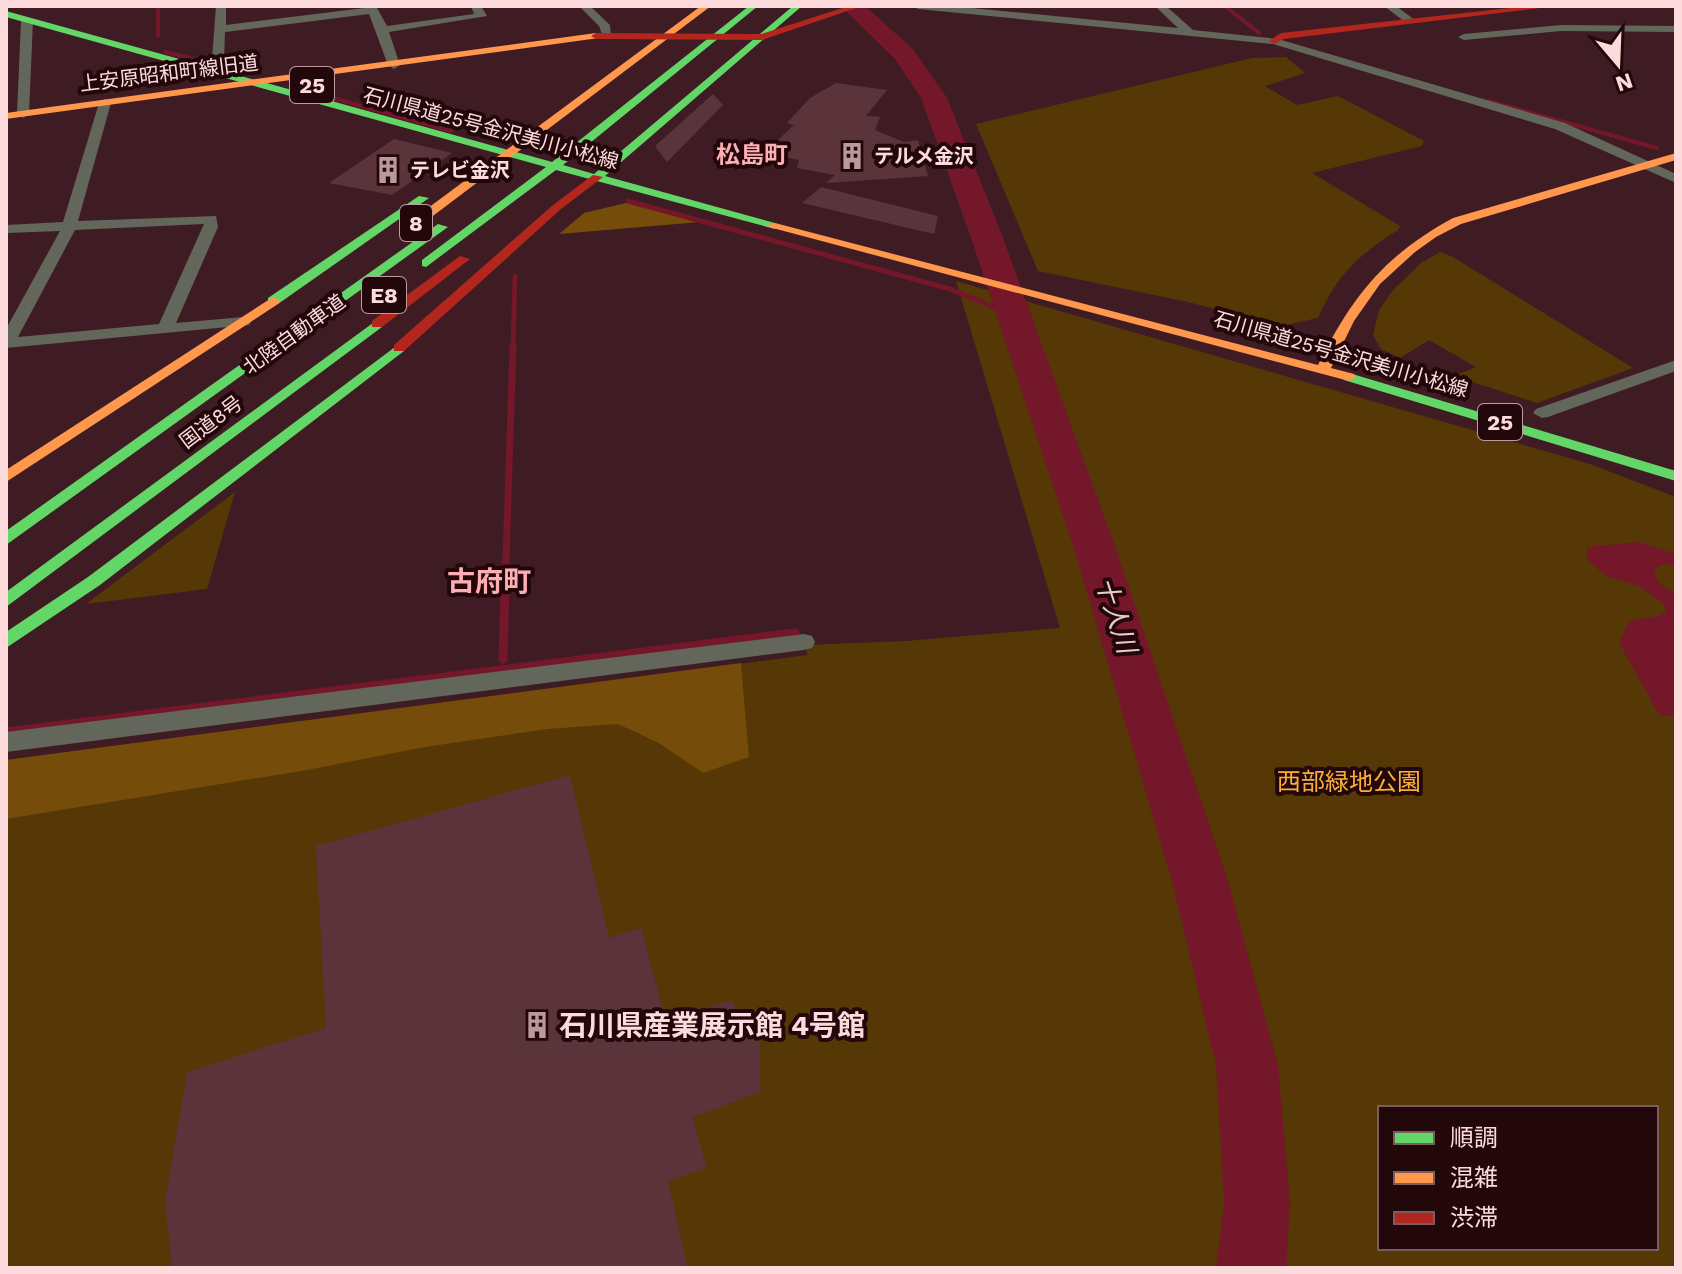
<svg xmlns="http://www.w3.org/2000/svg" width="1682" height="1274" font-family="'Work Sans','Noto Sans JP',sans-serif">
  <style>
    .green { fill: #563706; fill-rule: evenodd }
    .forest { fill: #754c09 }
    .water { fill: #74172a }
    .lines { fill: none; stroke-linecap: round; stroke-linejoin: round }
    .stream-far3 { stroke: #74172a; stroke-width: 4 }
    .stream-far2 { stroke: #74172a; stroke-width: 5 }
    .stream-far1 { stroke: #74172a; stroke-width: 7 }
    .stream { stroke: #74172a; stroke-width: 9 }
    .river { fill: #74172a; fill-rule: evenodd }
    .building { fill: #5b333b }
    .street { fill: #63665a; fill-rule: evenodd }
    .fast { fill: #63d668; fill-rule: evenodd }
    .slow { fill: #ff974d; fill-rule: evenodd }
    .jam { fill: #b3261e; fill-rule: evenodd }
    .labels { text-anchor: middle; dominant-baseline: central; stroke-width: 8; stroke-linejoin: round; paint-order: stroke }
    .far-street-label { font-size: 20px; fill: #fddbdd; stroke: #23080b }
    .far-poi-label { font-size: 20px; font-weight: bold; fill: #fddbdd; stroke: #23080b; text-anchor: start }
    .shield { fill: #23080b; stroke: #bc9c9e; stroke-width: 2 }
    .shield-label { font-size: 22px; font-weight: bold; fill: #fddbdd }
    .far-quarter-label { font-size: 24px; font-weight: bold; fill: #feaeb3; stroke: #23080b }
    .park-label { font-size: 24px; fill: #fbb035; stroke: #23080b }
    .water-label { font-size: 26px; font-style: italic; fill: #edcbcd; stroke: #23080b }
    .quarter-label { font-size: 28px; font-weight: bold; fill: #feaeb3; stroke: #23080b }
    .near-poi-label { font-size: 28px; font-weight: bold; fill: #fddbdd; stroke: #23080b; text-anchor: start }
  </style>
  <rect width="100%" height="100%" fill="#3f1c23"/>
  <g class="green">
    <path d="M1286,57l19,16 -40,13 32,19 41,-9 86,45 -2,5 -110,27 88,53 -2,4c-40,25 -61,45 -80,88l-37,8 -93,-24 -150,-31 -62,-147 276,-66z"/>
    <path d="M1440,252l13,5 180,111 -96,35 -83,-27 22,-9 -47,-27 -29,18 -19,-9 -8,-14 6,-25 14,-20 28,-27z"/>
    <path d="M956,281l634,183 86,33v771h-1670v-508l801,-105 -1,-10 100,-4 154,-13zM1380,1108h276v140h-276z"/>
    <path d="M235,492l-28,97 -121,15z"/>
  </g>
  <g class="forest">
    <path d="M630,202l70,20 -141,12 25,-21z"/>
    <path d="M741,663l8,94 -46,16 -44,-30 -41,-19 -70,5 -123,18 -118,23 -301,49v-59z"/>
  </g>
  <path class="water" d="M1638,542l38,12v11l-12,-1 -9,4c-2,14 10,19 21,26v122h-16l-41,-73 10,-22 29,-5 8,-4 -2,-8 -25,-18 -33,-10 -19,-16v-13z"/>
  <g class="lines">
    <g class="stream-far3">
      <path d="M158,6v30"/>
      <path d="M1225,6l34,27"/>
      <path d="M165,52l28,7"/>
      <path d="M222,67l27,7"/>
      <path d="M308,91l143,40"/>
      <path d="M1489,101l168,47"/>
    </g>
    <g class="stream-far2">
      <path d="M628,201l322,88 63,26"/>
      <path d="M513,348l2,-72"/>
    </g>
    <path class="stream-far1" d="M505,590l8,-244"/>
    <g class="stream">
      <path d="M503,659l2,-71"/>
      <path d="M6,732l789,-99"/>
    </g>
    <path class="river" d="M841,6h24l48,43 34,49 55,137 115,317 111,329 50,184 12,137 -4,66h-70l8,-66 -8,-137 -44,-184 -97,-329 -105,-317 -49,-137 -26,-39z"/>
  </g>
  <g class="building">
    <path d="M836,83l51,7 -21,26 14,1 -5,13 29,12 14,-2 10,36 -102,7 9,-8 -38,-7 2,-8 -35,-7 30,-28 -7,-2 23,-25z"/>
    <path d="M713,94l10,11 -56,57 -12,-16z"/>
    <path d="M394,139l58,14 -60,42 -63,-12z"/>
    <path d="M821,187l117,29 -4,18 -132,-31z"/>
    <path d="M570,775l39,163 32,-10 25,93 65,-21 29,42v50l-67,25 13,50 -38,15 20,86h-516l-7,-67 22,-129 139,-44 -10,-182z"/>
  </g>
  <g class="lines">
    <g class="street">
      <path d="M216,6h10v19l147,-18 4,1 10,18 87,-12 -3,-8h10l6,10 -98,16 11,33 -6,4 -6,-4 -19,-51 -144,18 -1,27 -6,4 -6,-4z"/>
      <path d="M579,6h11l20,19 1,12h-8l-4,-11z"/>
      <path d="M913,6h38l227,22 -23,-22h11l27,24 85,9 287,84 111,51v9l-121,-54 -282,-85 -355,-35z"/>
      <path d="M1384,6h12l19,14 -10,2z"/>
      <path d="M27,17l6,3 -4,94 -6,4 -6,-4 4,-94z"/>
      <path d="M1561,25l115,1v6l-115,-1 -97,9 -6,-3 6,-3z"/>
      <path d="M105,99l6,4 -33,118 138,-5 2,11 -42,96 67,-6 6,2 2,3 -2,3 -243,23v-19l54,-98 -54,2v-8l57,-3 36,-119zM204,224l-45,100 -141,13 57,-107z"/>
      <path d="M1676,360v11l-128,46 -6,1 -9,-5 3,-4z"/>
      <path d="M804,634l8,2 3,6 -3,6 -8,2 -798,102v-20z"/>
    </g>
    <g class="fast">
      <path d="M749,6h9l-195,159 31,9 199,-168h9l-197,170 170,47v6l-219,-59 -130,97 -4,-1v-6l124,-93 -540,-150v-6l546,151z"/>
      <path d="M419,196l10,2 -151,106h-10v-6z"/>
      <path d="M438,224l10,3 -442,318v-14z"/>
      <path d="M377,320l7,4 -2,3 -376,280v-15z"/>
      <path d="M399,344l5,1v6l-304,234 -94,63v-16l82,-55z"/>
      <path d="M1349,373l327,98v10l-332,-101 -2,-3z"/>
    </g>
    <g class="slow">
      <path d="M701,6h10l-302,228h-8v-6z"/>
      <path d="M596,33l3,5 -593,81v-6z"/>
      <path d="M1676,153v7l-215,64 -25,13 -21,15 -35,32 -26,37 -23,47 23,6 2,3 -7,4 -584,-155 10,-3 543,142c34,-69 67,-110 135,-147z"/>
      <path d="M273,297l7,4 -2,3 -272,178v-12z"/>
    </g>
    <g class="jam">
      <path d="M849,6h13l-100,34 -166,-1 -5,-3 5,-3 165,1z"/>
      <path d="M1528,6h28l-272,33 -10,5 -5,-3 12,-8z"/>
      <path d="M593,175l10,2 -42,32 -157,142h-10v-6l159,-140z"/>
      <path d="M460,256l10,3 -88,68h-10v-6z"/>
    </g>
  </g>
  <defs>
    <g id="building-bare" transform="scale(2.16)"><path d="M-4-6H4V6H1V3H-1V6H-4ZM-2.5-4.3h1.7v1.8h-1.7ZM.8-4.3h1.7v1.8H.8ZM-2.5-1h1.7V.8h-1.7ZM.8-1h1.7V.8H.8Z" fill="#ba989c" stroke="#23080b" stroke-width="2.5" paint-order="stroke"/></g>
  </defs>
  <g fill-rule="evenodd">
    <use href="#building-bare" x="852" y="156"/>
    <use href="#building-bare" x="388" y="170"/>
    <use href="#building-bare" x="537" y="1025"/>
  </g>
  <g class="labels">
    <g class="far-street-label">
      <text transform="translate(169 73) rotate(-7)">上安原昭和町線旧道</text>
      <text transform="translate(491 128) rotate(15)">石川県道25号金沢美川小松線</text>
      <text transform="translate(294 334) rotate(-36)">北陸自動車道</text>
      <text transform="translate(1341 354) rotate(16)">石川県道25号金沢美川小松線</text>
      <text transform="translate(211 422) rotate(-37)">国道8号</text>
    </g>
    <g class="far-poi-label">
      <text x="874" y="156">テルメ金沢</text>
      <text x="410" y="170">テレビ金沢</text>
    </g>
    <g class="shield">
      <rect x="290" y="67" width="44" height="36" rx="6"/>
      <rect x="400" y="205" width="32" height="36" rx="6"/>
      <rect x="362" y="277" width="44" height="36" rx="6"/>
      <rect x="1478" y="404" width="44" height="36" rx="6"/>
    </g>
    <g class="shield-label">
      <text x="312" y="85">25</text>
      <text x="416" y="223">8</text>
      <text x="384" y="295">E8</text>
      <text x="1500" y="422">25</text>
    </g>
    <g class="far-quarter-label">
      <text x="752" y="155">松島町</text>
    </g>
    <g class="park-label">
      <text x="1349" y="782">西部緑地公園</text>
    </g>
    <g class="water-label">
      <text transform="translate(1116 615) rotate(72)">十人川</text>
    </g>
    <g class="quarter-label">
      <text x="489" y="581">古府町</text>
    </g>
    <g class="near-poi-label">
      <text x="559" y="1025">石川県産業展示館 4号館</text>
    </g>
  </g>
  <rect width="1682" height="1274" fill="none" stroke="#fddbdd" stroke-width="16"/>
  <rect x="1378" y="1106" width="280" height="144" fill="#23080b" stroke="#7a5c5f" stroke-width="2"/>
  <rect x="1394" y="1132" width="40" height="12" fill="#63d668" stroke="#7a5c5f" stroke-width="2"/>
  <text x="1450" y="1146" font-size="24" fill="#fddbdd">順調</text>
  <rect x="1394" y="1172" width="40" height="12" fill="#ff974d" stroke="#7a5c5f" stroke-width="2"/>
  <text x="1450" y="1186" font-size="24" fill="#fddbdd">混雑</text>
  <rect x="1394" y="1212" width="40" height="12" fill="#b3261e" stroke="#7a5c5f" stroke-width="2"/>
  <text x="1450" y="1226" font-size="24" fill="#fddbdd">渋滞</text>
  <g transform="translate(1618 64) rotate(161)" stroke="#23080b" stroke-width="6" paint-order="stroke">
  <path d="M0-6L14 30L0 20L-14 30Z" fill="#fddbdd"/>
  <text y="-12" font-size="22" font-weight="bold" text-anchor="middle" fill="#fddbdd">N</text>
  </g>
</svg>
